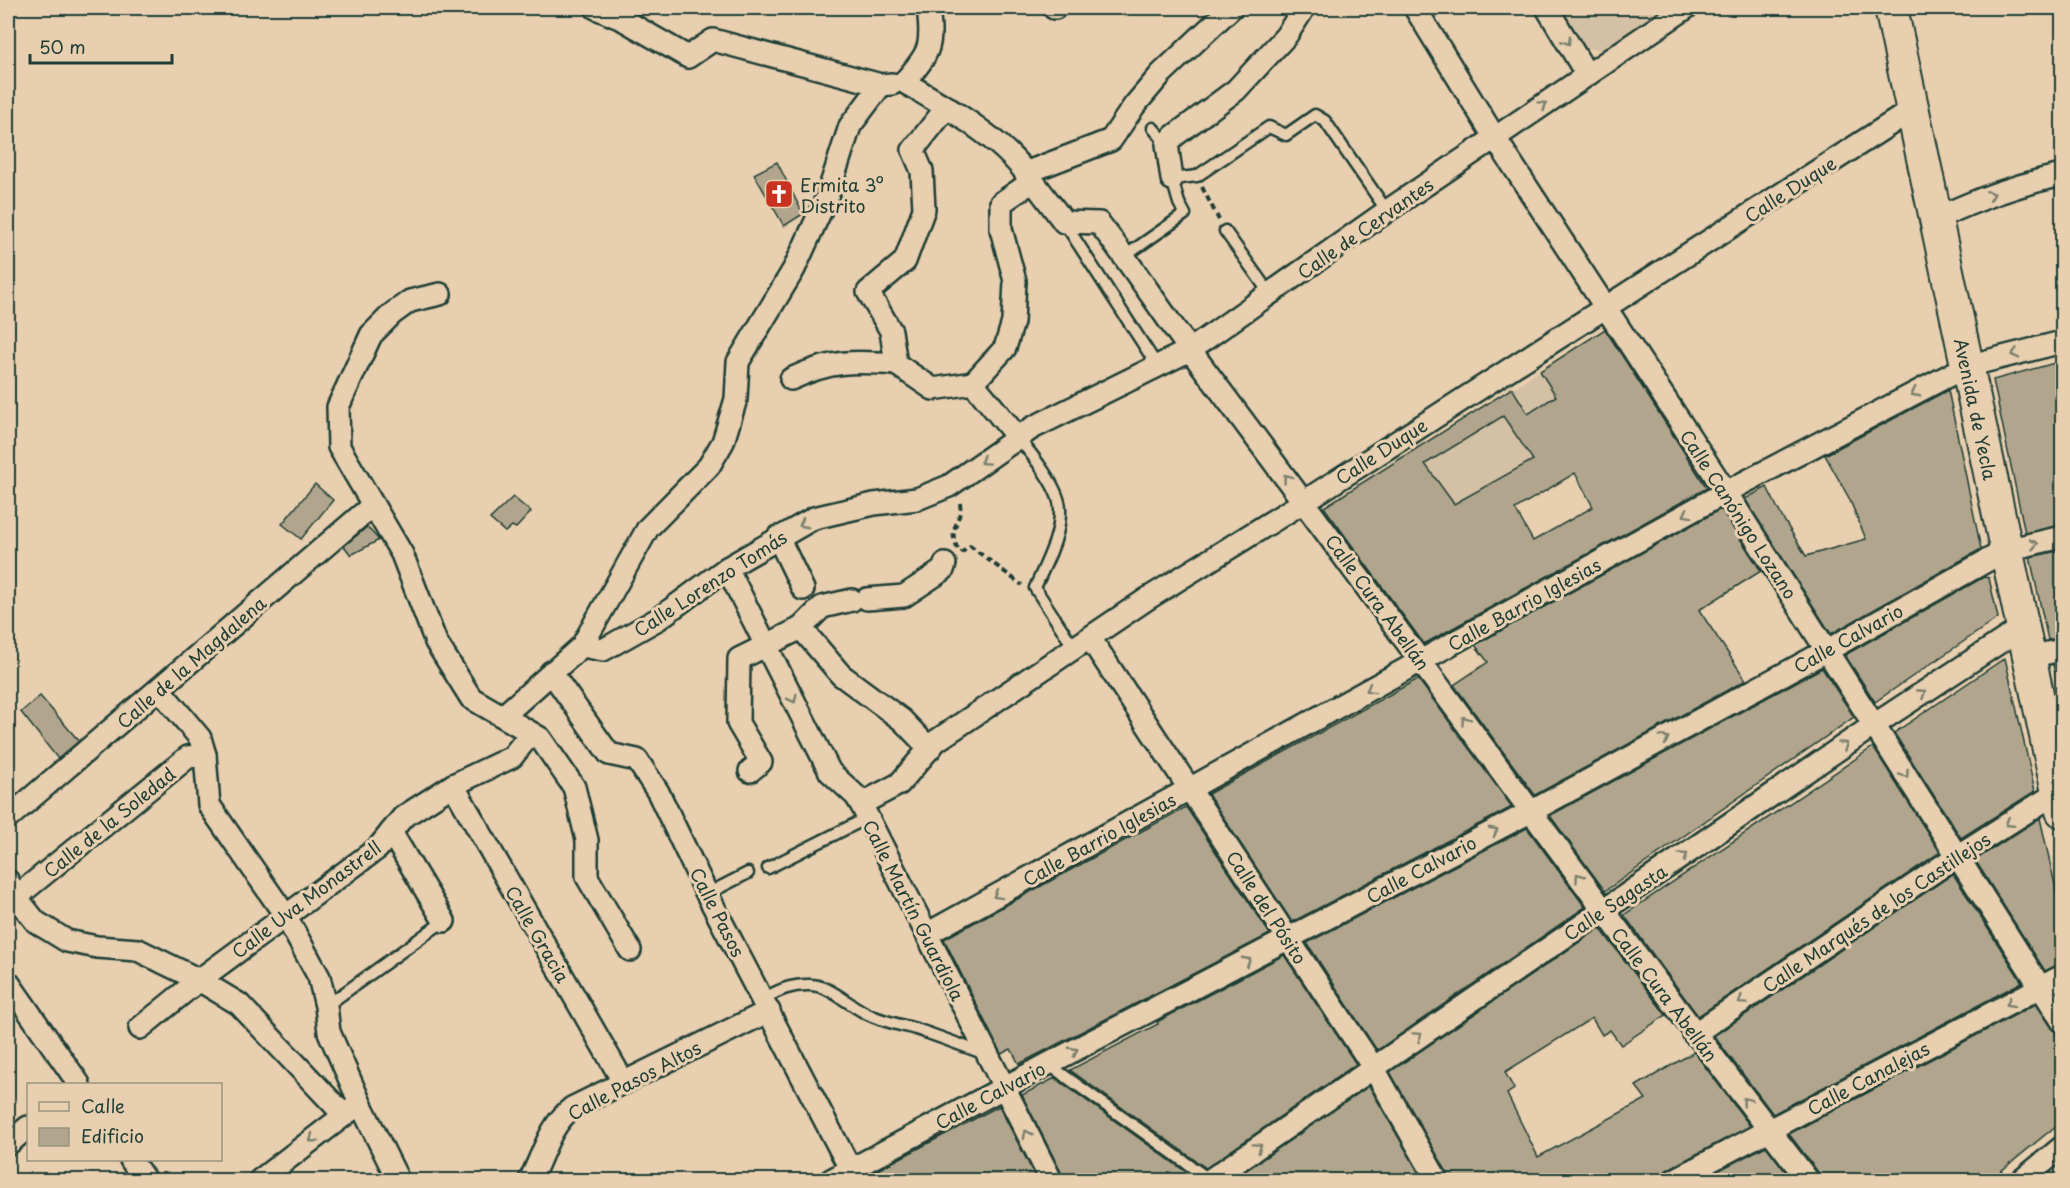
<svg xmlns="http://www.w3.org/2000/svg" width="2070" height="1188" font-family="'Playpen Sans',sans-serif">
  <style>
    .built { fill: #d4c0a4 }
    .building { fill: #b1a68d; stroke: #1f3d34; stroke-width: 1.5; fill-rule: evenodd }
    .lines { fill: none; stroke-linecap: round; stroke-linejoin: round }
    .lane-casing { stroke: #1f3d34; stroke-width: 15 }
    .street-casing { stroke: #1f3d34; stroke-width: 26 }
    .primary-casing { stroke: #1f3d34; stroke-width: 36 }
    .path { stroke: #1f3d34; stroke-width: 4; stroke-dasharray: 6 4.5; stroke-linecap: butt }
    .lane { stroke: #e8cfb0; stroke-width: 10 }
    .street { stroke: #e8cfb0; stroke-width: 21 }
    .primary { stroke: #e8cfb0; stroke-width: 32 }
    .oneway { stroke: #797f6c }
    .labels { text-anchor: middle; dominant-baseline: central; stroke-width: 6; stroke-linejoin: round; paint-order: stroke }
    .poi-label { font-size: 18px; fill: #1f3d34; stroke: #e8cfb0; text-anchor: start }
    .street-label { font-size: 18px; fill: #1f3d34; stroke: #e8cfb0 }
  </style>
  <rect width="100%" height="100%" fill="#e8cfb0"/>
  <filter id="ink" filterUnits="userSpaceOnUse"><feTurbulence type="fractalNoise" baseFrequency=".0167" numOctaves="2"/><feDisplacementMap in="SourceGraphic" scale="12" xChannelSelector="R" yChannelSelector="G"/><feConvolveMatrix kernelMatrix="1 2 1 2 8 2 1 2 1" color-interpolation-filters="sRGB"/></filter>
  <g filter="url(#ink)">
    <g class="built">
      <path d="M1558,8h105l-61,42 -20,-3z"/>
      <path d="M1605,329l53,82 -224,125 -48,-67z"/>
    </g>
    <g class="building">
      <path d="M777,162l26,52 -19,12 -30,-52z"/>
      <path d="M1605,329l102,159 -283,156 -100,-137 188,-119 16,26 28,-18 -16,-25zM1503,416l30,44 -79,44 -29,-40zM1575,473l18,34 -60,34 -18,-32z"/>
      <path d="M2062,361v164l-37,8 -32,-153z"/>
      <path d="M1948,390l33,159 -150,85 -86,-135 22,-12 15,30 24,39 60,-17 -17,-41 -24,-43z"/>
      <path d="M315,484l18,16 -32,39 -19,-15z"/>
      <path d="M513,497l18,15 -15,16 -4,-2 -7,6 -15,-13z"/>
      <path d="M1721,509l40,62 -62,39 47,70 -211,115 -81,-110 34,-23 -13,-17z"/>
      <path d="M367,527l12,13 -28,15 -7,-9z"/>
      <path d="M2062,550v88l-14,2 -18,-83z"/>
      <path d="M1984,577l5,1 9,40 -123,84 -30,-47z"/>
      <path d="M2005,658l30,133 -74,47 -67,-105z"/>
      <path d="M2062,663v13l-6,1 -3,-12z"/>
      <path d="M1822,668l32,49 -249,174 -54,-74v-2z"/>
      <path d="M1418,679l94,128 -220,115 -84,-128z"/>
      <path d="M40,696l39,45 -21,18 -37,-47z"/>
      <path d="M1873,747l67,105 -242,164 -74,-101z"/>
      <path d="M1186,807l84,127 -251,130 -8,-15 -10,5 -57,-115z"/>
      <path d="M2040,818l22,98v47l-17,8 -70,-111z"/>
      <path d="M1527,828l58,79 -206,142h-3l-69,-106z"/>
      <path d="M1953,874l69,108 -249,132 -59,-78z"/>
      <path d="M1600,928l66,87 -45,30 -11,-15 -8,5 -10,-17 -87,54 9,17 -7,5 31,63 108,-58 -10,-13 58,-34 56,74 -82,43 -5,5 -2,6h-211l-2,-6 -58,-102z"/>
      <path d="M1284,955l72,109 -150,104 -136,-98 88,-46 -1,-2z"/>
      <path d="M2036,1004l16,24 5,5 5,1v87l-72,59h-170l-2,-8 -29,-38z"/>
      <path d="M1055,1078l142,102h-133l-2,-6 -40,-79z"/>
      <path d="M1369,1086l54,94h-191z"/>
      <path d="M999,1106l38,74h-108l-3,-7 -15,7h-42l-1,-5z"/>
      <path d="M1766,1146l26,34h-92z"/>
    </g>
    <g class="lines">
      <g class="lane-casing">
        <g id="lane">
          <path d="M1153,128l14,16"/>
          <path d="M1064,222l94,145"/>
          <path d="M1225,231l45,63"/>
          <path d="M1125,256l60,-42 -6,-11 -7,-24 25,-3 72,-49 17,8 29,-20 10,6 62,90"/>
          <path d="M1018,438c13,15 42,51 42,71 1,28 -15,55 -25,79l40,61"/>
          <path d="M768,868l99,-50"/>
          <path d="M707,894l41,-21"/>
          <path d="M763,999c16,-9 29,-15 48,-14 21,1 40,23 61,31 14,6 29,9 44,13 24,8 47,17 70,25"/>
          <path d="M326,1006l118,-85"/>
          <path d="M1048,1064l162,116"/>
        </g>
      </g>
      <g class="street-casing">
        <g id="street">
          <path d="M596,8l26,11 66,38 25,-17 168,45 11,-1"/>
          <path d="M1054,8h1"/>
          <path d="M1415,8l80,130 231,354 336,529"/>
          <path d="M1547,8l40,67"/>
          <path d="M904,82c32,19 66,38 94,62 26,22 46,52 66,78l35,1c33,42 62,88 94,131 207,274 404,555 615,826"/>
          <path d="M904,82c26,-29 29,-36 24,-74"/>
          <path d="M947,107l-34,43 9,21 2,38 -19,52 -37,31 23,39 5,33 37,25 40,-6"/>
          <path d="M1025,173l86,-33 23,-34 27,-32 70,-66"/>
          <path d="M1172,179l-5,-35 7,-8 62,-46 50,-54 18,-28"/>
          <path d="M1937,218c44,-20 79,-33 125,-43"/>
          <path d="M440,294l-30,7 -18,13 -21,21 -33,72 1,40 63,107 34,88 35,56 69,40 34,49 13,53v37l43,73"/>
          <path d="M791,379c40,-19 63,-18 105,-15"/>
          <path d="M1018,438l-45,-55 32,-35 8,-26 2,-41 -14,-52v-26l32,-22"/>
          <path d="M778,537l25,52"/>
          <path d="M727,568l103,204 26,24 5,8 190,376"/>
          <path d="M867,599l37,-3 39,-26 2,-6"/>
          <path d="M801,628l21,-21 30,-7"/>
          <path d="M1090,638l283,429 64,113"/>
          <path d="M582,646l21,4 55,-31 69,-51 87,-50 60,-14 43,-5 32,-13 83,-58 158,-78 197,-139 299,-203"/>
          <path d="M2028,657l34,-7"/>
          <path d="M551,672l58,82 28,6 21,32 49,102 149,286"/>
          <path d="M159,689l41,49 5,17 4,50 76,110 34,62 7,29 3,26 31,71 38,77"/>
          <path d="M503,716l79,-70 66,-118 61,-62 14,-24 13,-43 2,-37 56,-93 33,-72 23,-71 31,-41"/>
          <path d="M750,771l11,-9 -23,-39 1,-64 62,-31 40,47 61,45 28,29"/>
          <path d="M453,785l171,298"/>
          <path d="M861,804l38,-20 37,-43 211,-142 158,-98 607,-391"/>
          <path d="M8,818l365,-313"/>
          <path d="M391,832l53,89"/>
          <path d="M8,881l8,16 20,25 31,19 30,6 41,3 61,30 40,24 105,111"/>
          <path d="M16,897l172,-140 17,-2"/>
          <path d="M927,934l799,-442 241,-126 95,-24"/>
          <path d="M8,982l71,102"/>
          <path d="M140,1028l59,-48 179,-132 25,-31 50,-32 59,-28 19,-24"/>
          <path d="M1694,1034l263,-178 101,-64"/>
          <path d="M8,1144l20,-17"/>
          <path d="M131,1160l14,20"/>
          <path d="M260,1180l95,-73"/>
          <path d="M530,1180c13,-24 19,-54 42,-72l197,-97"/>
          <path d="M831,1180l217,-116 484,-253 294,-160 180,-101 56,-13"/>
          <path d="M1210,1180l664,-455 149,-98"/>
          <path d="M1674,1180l388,-204"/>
          <path d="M2022,1180l40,-33"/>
        </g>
      </g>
      <g class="primary-casing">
        <path id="primary" d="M1891,8l171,803"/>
      </g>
      <g class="path">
        <path d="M1202,187l17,33"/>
        <path d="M958,549c-12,-20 5,-28 2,-46"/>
        <path d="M961,553l9,-7 52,39"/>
      </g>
      <use href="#lane" class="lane"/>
      <use href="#street" class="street"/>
      <use href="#primary" class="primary"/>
    </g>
    <defs><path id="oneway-chevron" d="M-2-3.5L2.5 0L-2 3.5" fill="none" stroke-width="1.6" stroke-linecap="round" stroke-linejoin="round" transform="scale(1.5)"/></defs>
    <g class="oneway">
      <use href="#oneway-chevron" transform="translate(1567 41) rotate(59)"/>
      <use href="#oneway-chevron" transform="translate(1543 105) rotate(-35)"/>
      <use href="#oneway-chevron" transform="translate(1991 195) rotate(-21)"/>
      <use href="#oneway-chevron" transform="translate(2015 354) rotate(166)"/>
      <use href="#oneway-chevron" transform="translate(1915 393) rotate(152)"/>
      <use href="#oneway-chevron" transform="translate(984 461) rotate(146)"/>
      <use href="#oneway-chevron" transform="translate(1287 478) rotate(-127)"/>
      <use href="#oneway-chevron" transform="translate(1687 514) rotate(151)"/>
      <use href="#oneway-chevron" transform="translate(803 524) rotate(152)"/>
      <use href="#oneway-chevron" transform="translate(2034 544) rotate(-13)"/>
      <use href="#oneway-chevron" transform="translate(1370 689) rotate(151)"/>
      <use href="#oneway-chevron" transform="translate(1922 693) rotate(-33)"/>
      <use href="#oneway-chevron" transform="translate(793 699) rotate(63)"/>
      <use href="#oneway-chevron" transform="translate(1465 720) rotate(-126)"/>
      <use href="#oneway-chevron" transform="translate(1665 739) rotate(-29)"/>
      <use href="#oneway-chevron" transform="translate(1844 745) rotate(-35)"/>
      <use href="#oneway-chevron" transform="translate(1905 774) rotate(57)"/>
      <use href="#oneway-chevron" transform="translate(2009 823) rotate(148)"/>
      <use href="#oneway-chevron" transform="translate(1494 831) rotate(-28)"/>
      <use href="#oneway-chevron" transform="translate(1684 856) rotate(-35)"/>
      <use href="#oneway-chevron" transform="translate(1579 877) rotate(-125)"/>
      <use href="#oneway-chevron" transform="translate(997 895) rotate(151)"/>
      <use href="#oneway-chevron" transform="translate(1247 961) rotate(-28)"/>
      <use href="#oneway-chevron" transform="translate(1742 1001) rotate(146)"/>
      <use href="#oneway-chevron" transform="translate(2010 1003) rotate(152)"/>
      <use href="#oneway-chevron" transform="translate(1418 1036) rotate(-34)"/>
      <use href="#oneway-chevron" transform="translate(1074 1051) rotate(-28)"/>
      <use href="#oneway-chevron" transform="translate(1746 1101) rotate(-128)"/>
      <use href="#oneway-chevron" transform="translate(1027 1134) rotate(-117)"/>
      <use href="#oneway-chevron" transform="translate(313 1139) rotate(142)"/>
      <use href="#oneway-chevron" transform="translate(1258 1147) rotate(-35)"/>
    </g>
  </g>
  <defs>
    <g id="church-square" transform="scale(1.5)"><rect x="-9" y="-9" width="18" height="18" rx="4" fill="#c8321e" stroke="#e8cfb0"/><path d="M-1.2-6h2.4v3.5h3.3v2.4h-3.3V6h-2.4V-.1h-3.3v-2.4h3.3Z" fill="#fff"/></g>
  </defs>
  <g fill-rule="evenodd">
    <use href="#church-square" x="779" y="194"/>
  </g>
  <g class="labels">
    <g class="poi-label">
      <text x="800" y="184">Ermita 3º<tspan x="800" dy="21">Distrito</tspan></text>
    </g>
    <g class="street-label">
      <text transform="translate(1790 189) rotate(-33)">Calle Duque</text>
      <text transform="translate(1365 228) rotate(-35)">Calle de Cervantes</text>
      <text transform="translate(1976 409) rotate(78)">Avenida de Yecla</text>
      <text transform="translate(1381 451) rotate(-33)">Calle Duque</text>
      <text transform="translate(1739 514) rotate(57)">Calle Canónigo Lozano</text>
      <text transform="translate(710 583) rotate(-33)">Calle Lorenzo Tomás</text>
      <text transform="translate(1378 602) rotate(54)">Calle Cura Abellán</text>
      <text transform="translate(1524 604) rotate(-29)">Calle Barrio Iglesias</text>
      <text transform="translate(1848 638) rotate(-29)">Calle Calvario</text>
      <text transform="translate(191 662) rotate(-41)">Calle de la Magdalena</text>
      <text transform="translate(109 822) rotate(-39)">Calle de la Soledad</text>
      <text transform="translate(1099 839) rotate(-29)">Calle Barrio Iglesias</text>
      <text transform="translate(1421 869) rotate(-28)">Calle Calvario</text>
      <text transform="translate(306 899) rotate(-37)">Calle Uva Monastrell</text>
      <text transform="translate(1615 902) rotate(-34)">Calle Sagasta</text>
      <text transform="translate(1267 907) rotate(57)">Calle del Pósito</text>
      <text transform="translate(914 910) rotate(63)">Calle Martín Guardiola</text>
      <text transform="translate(718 912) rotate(63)">Calle Pasos</text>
      <text transform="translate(1876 912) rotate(-34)">Calle Marqués de los Castillejos</text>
      <text transform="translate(538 934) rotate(60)">Calle Gracia</text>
      <text transform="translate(1665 994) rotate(53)">Calle Cura Abellán</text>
      <text transform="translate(1868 1078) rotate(-28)">Calle Canalejas</text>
      <text transform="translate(634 1080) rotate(-28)">Calle Pasos Altos</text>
      <text transform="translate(990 1095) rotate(-28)">Calle Calvario</text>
    </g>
  </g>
  <rect width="2070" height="1188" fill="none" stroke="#e8cfb0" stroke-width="30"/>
  <rect x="15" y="15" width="2040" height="1158" fill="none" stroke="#1f3d34" stroke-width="2" filter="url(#ink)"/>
  <rect x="27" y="1083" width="195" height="78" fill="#e8cfb0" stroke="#98957e" stroke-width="1.5"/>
  <rect x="39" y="1102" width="30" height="9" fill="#e8cfb0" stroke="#98957e" stroke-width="1.5"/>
  <text x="81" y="1113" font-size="18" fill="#1f3d34">Calle</text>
  <rect x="39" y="1128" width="30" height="18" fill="#b1a68d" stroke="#98957e" stroke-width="1.5"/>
  <text x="81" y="1143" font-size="18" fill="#1f3d34">Edificio</text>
  <path d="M30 54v9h142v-9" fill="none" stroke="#1f3d34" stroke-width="3"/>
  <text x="39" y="54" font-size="18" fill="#1f3d34" stroke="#e8cfb0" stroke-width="4.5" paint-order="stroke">50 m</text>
</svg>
